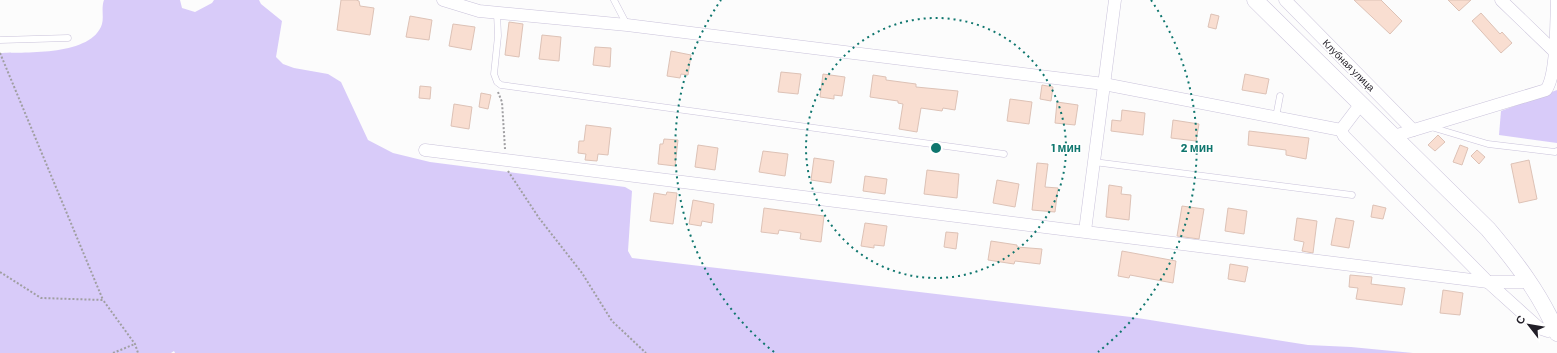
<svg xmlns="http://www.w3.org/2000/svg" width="1557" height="353" font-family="Barlow,sans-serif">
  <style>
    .green { fill: #d8cbf9 }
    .building { fill: #f9ded1; stroke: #ddc2b6 }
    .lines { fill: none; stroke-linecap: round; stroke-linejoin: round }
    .lane-casing { stroke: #c9c2da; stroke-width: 7 }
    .street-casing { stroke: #c9c2da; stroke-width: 13 }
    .secondary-casing { stroke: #c9c2da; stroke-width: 17 }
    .path { stroke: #a09fa2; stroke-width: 2; stroke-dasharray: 2 2; stroke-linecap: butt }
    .lane { stroke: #fff; stroke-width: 6 }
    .street { stroke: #fff; stroke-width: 12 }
    .secondary { stroke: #fff; stroke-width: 16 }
    .ring { fill: none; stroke: #0f766e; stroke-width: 2; stroke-dasharray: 2 4 }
    .labels { text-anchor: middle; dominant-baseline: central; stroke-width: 3; stroke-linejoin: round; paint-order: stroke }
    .street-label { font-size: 10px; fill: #221f28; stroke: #fff }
    .centre { fill: #0f766e; stroke: #fff; stroke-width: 2 }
    .ring-label { font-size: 12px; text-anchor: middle; font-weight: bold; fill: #0f766e; stroke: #fff; stroke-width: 3; stroke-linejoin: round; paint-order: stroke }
  </style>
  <rect width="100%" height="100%" fill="#fcfcfc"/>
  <g class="green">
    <path d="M104,0h76l2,8 13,4 17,-9 2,-3h45l2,4 21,17 -6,36 7,7 11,4 34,6 13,8 27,58 25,13 37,9 195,25 7,4 -4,60 4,7 499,59 177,28 43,2 62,6h-1238l-1,-2 -3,2h-171v-300c26,-1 92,3 102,-29 2,-7 -1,-16 2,-24z"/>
    <path d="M1557,90v53l-58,-8 2,-24z"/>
  </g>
  <g class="building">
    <path d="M341,0h15l3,1 1,5 14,2 -4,27 -33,-5z"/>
    <path d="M1354,0h27l21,21 -12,13z"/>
    <path d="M1448,0h23l-12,11z"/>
    <path d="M1481,13l19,21 2,-2 10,11 -11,10 -29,-32z"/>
    <path d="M1211,14l8,2 -3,13 -8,-2z"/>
    <path d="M410,16l22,4 -3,20 -23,-3z"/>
    <path d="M509,22l14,2 -4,33 -14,-2z"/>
    <path d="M453,24l22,3 -4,23 -22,-4z"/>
    <path d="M542,35l19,2 -2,24 -20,-2z"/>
    <path d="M595,47l16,1 -1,19 -17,-2z"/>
    <path d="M671,51l20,4 -3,20 -7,-1 -1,4 -13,-2z"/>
    <path d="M781,72l20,2 -3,20 -20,-2z"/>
    <path d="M823,74l22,3 -3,19 -8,-1v4l-14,-2z"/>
    <path d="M1245,74l24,5 -3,15 -24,-4z"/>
    <path d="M873,75l13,2v3l30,4v3l42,4 -3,19 -12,-2 -1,3 -21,-3 -4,24 -18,-3 4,-25 -5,-1v-2l-28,-4z"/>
    <path d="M1042,85l11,2 -2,14 -11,-2z"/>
    <path d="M420,86l11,1 -1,12 -11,-1z"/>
    <path d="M481,93l10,2 -3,14 -9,-2z"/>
    <path d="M1010,99l22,3 -3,22 -22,-3z"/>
    <path d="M1057,102l21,3 -3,20 -20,-2z"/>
    <path d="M454,104l18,3 -3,22 -18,-3z"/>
    <path d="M1122,110l23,3 -2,22 -32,-4 1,-11 9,1z"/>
    <path d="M1173,120l26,4 -3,17 -25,-3z"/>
    <path d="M586,125l25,3 -3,27 -10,-1 -1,7 -12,-1 1,-6 -8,-1 1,-12h5z"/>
    <path d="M1249,131l60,7 -3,21 -20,-4v-5l-38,-5z"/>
    <path d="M1438,135l7,7 -10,9 -7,-6z"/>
    <path d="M664,139l14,1 -3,26 -17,-2 2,-20h3z"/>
    <path d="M698,145l20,3 -3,22 -20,-3z"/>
    <path d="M1460,145l8,3 -6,17 -9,-3z"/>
    <path d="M1477,150l8,7 -6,7 -8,-8z"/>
    <path d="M763,151l25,3 -3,22 -26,-4z"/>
    <path d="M814,158l20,3 -3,22 -20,-3z"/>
    <path d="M1529,160l8,39 -18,4 -8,-39z"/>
    <path d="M1037,163l11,1 -3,23 13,1 -3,24 -23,-2z"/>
    <path d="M927,170l32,4 -2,24 -33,-4z"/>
    <path d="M865,176l22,3 -2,15 -22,-3z"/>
    <path d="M997,180l22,4 -4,23 -22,-4z"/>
    <path d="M1109,185l13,2 -1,7 10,1 -2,25 -23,-3z"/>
    <path d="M667,192l10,1 -4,31 -23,-3 4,-28 12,2z"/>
    <path d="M693,200l21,4 -2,19 -10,-2 -1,5 -12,-2z"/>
    <path d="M1373,205l13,3 -3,11 -12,-2z"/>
    <path d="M1182,206l22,3 -5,30 -22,-3z"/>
    <path d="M764,208l60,8 -3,26 -21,-3 1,-6 -22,-3 -1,4 -17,-2z"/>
    <path d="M1228,208l19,3 -3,23 -19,-3z"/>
    <path d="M1297,218l20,3 -4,32 -11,-2 2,-9 -10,-2z"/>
    <path d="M1336,218l18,3 -5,27 -18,-3z"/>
    <path d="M865,223l22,3 -3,20 -10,-1v3l-13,-2z"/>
    <path d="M946,232l12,1 -2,16 -12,-2z"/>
    <path d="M991,241l26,4v2l25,2 -2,15 -25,-3 -1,3 -26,-4z"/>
    <path d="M1122,251l54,10 -3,22 -43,-8 -1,3 -11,-2z"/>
    <path d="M1230,264l18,3 -3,15 -17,-3z"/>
    <path d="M1350,275l22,2 -1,7 34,4 -3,17 -46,-6 2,-11 -9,-1z"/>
    <path d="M1443,290l20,3 -3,22 -20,-2z"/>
  </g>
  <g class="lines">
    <g class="lane-casing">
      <g id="lane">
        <path d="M614,0l13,25"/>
        <path d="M497,13l1,23 -4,38 3,8 4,3 503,69"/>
        <path d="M0,40l68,-2"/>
        <path d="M1276,117l4,-21"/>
        <path d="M1431,127l57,17 67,8 2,-1"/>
        <path d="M1094,162l258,33"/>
      </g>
    </g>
    <g class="street-casing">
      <g id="street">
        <path d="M443,0l36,11 148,14 477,59 237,46"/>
        <path d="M1285,0l128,130"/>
        <path d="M1501,0l55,53"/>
        <path d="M1341,130l3,6 144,146 51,46 9,3 8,-2"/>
        <path d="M1341,130l19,-25"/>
        <path d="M1394,136l152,-46c11,-15 10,-68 11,-90"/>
        <path d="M425,150l1063,132h42"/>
        <path d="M1085,231l30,-231"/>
      </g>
    </g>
    <g class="secondary-casing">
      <path id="secondary" d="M1255,0l233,229c27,32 52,64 69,104"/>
    </g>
    <g class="path">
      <path d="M0,53l103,247"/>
      <path d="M498,92l4,10 3,47"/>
      <path d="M508,171l31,47 43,55 30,48 34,32"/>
      <path d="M0,272l41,26 62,2 32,44 3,9"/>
      <path d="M113,353l22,-9"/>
    </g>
    <use href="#lane" class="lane"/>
    <use href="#street" class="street"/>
    <use href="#secondary" class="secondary"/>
  </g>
  <g class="ring">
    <circle cx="936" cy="148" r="130"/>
    <path d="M774 352A261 261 0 0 1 721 0M1151 0A261 261 0 0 1 1098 352"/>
  </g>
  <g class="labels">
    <g class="street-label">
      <text transform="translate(1349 65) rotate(45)">Клубная улица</text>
    </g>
  </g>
  <circle cx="936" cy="148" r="6" class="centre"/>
  <g class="ring-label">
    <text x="1066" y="152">1 мин</text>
    <text x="1197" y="152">2 мин</text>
  </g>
  <g transform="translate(1529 325) rotate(301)" stroke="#ffffff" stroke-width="3" paint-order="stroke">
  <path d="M0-3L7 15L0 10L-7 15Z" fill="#221f28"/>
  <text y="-6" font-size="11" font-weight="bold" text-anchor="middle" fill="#221f28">С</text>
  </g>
</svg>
